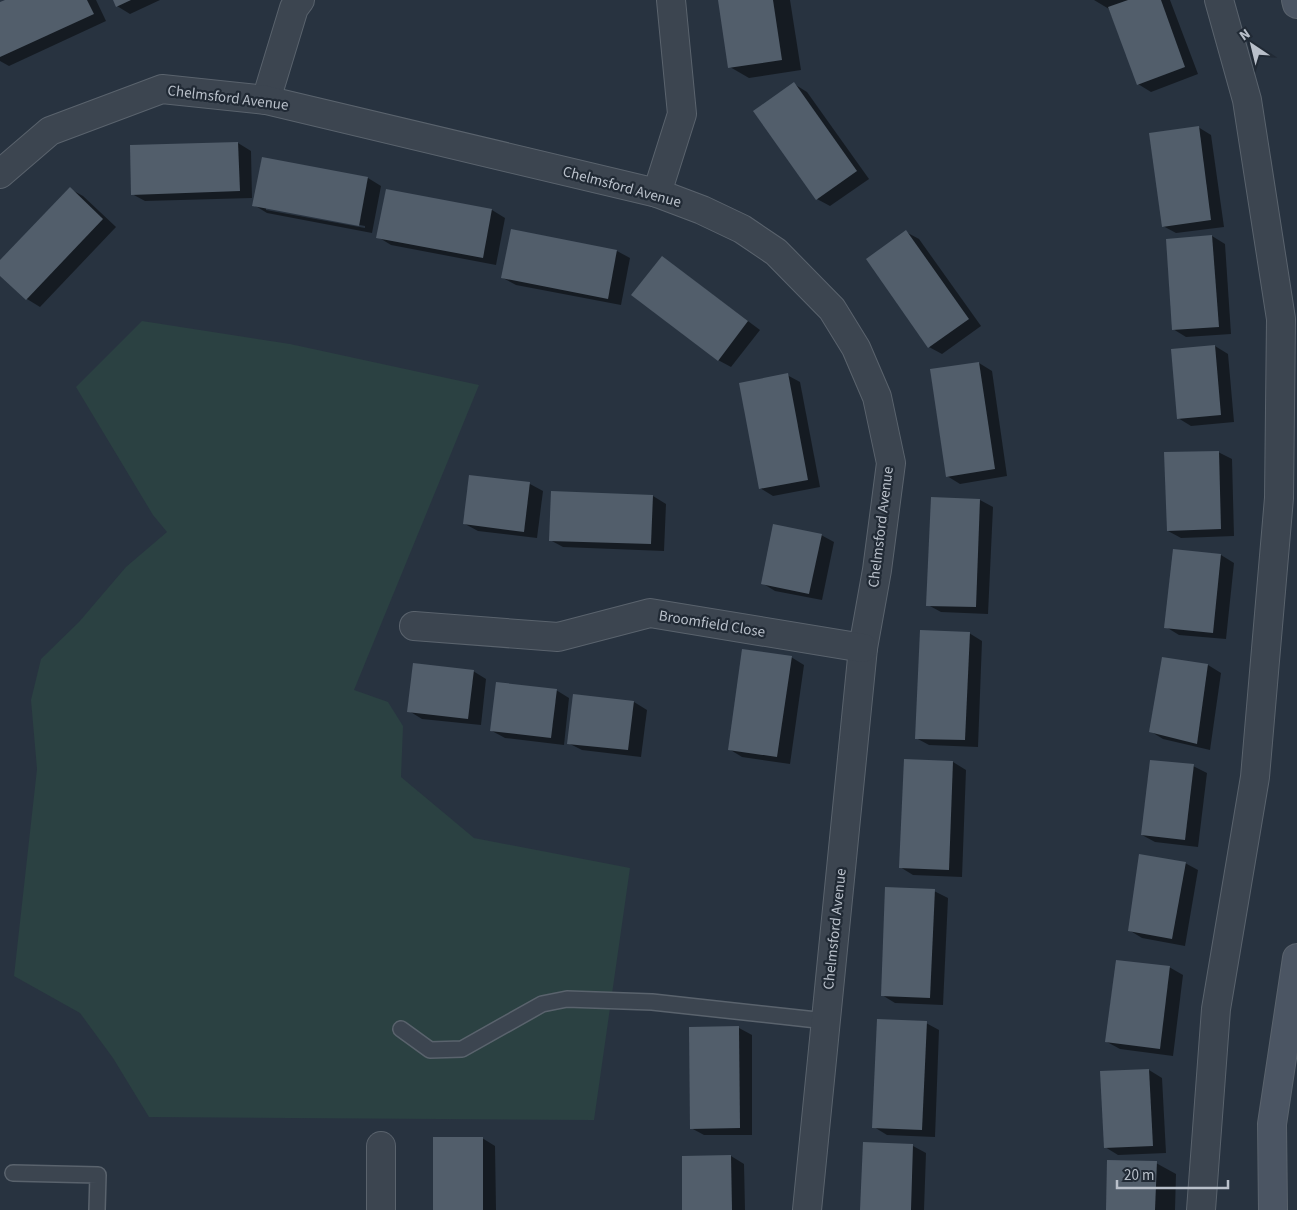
<svg xmlns="http://www.w3.org/2000/svg" width="1297" height="1210" font-family="'Source Sans 3',sans-serif">
  <style>
    .green { fill: #2b4142 }
    .shadow { fill: #0007; fill-rule: evenodd }
    .building { fill: #525e6b }
    .lines { fill: none; stroke-linecap: round; stroke-linejoin: round }
    .lane-casing { stroke: #5a636d; stroke-width: 18 }
    .street-casing { stroke: #5a636d; stroke-width: 30 }
    .secondary-casing { stroke: #5a636d; stroke-width: 30 }
    .lane { stroke: #3c4550; stroke-width: 15 }
    .street { stroke: #3c4550; stroke-width: 28 }
    .secondary { stroke: #4b5563; stroke-width: 28 }
    .labels { text-anchor: middle; dominant-baseline: central; stroke-width: 4.5; stroke-linejoin: round; paint-order: stroke }
    .street-label { font-size: 15px; fill: #b9c0ca; stroke: #212a35 }
  </style>
  <rect width="100%" height="100%" fill="#283340"/>
  <path class="green" d="M142,321l148,23 189,41 -125,305 34,12 15,24 -2,51 73,61 156,30 -36,252 -445,-3 -36,-59 -33,-45 -66,-37 23,-207 -6,-69 10,-41 38,-37 47,-55 41,-35 -14,-17 -77,-128z"/>
  <g class="shadow">
    <path d="M8,0h88l10,21 -97,45 -9,-5v-57z"/>
    <path d="M115,0h45l-30,14 -13,-8z"/>
    <path d="M719,0h71l11,70 -52,8 -19,-11z"/>
    <path d="M1094,0h76l28,74 -47,18 -13,-8 -29,-75z"/>
    <path d="M794,84l13,8 62,87 -39,27 -13,-7z"/>
    <path d="M1198,127l13,8 13,92 -48,6 -13,-7z"/>
    <path d="M238,143l13,8 1,47 -107,3 -13,-7z"/>
    <path d="M263,159l105,19 13,8 -9,47 -105,-20 -13,-8zM266,207l99,19v2l-99,-18z"/>
    <path d="M70,189l13,7 33,31 -76,80 -13,-8 -27,-25v-12z"/>
    <path d="M387,191l105,19 13,8 -9,47 -105,-20 -13,-8z"/>
    <path d="M512,231l105,20 13,7 -9,47 -105,-20 -13,-7z"/>
    <path d="M906,232l13,7 62,87 -39,28 -13,-7z"/>
    <path d="M1212,236l13,8 6,90 -45,3 -13,-8z"/>
    <path d="M662,257l98,73 -29,37 -13,-7z"/>
    <path d="M1215,346l13,8 6,68 -43,4 -13,-8z"/>
    <path d="M979,363l13,8 15,105 -47,8 -13,-8z"/>
    <path d="M787,375l13,7 20,105 -47,9 -13,-8z"/>
    <path d="M1218,452l14,7 2,77 -53,2 -13,-7z"/>
    <path d="M530,484l13,7 -6,47 -59,-7 -13,-7z"/>
    <path d="M653,496l13,8 -2,47 -101,-4 -13,-7z"/>
    <path d="M980,500l13,7 -5,107 -47,-2 -13,-7z"/>
    <path d="M821,535l13,7 -12,58 -47,-9 -13,-8z"/>
    <path d="M1174,550l47,5 13,8 -8,76 -47,-4 -13,-8z"/>
    <path d="M969,633l13,8 -4,106 -49,-2 -13,-7z"/>
    <path d="M791,657l13,8 -14,99 -48,-7 -13,-8z"/>
    <path d="M1163,659l45,6 13,8 -11,77 -47,-11 -13,-8z"/>
    <path d="M473,671l13,8 -5,46 -59,-6 -13,-8z"/>
    <path d="M556,690l13,8 -5,47 -59,-7 -13,-7z"/>
    <path d="M634,702l13,8 -6,47 -59,-7 -14,-7z"/>
    <path d="M905,760l48,2 13,8 -4,107 -49,-2 -13,-8z"/>
    <path d="M1193,766l14,7 -9,74 -43,-5 -13,-7z"/>
    <path d="M1185,863l13,7 -13,76 -43,-8 -13,-8z"/>
    <path d="M934,891l14,7 -5,107 -48,-2 -13,-8z"/>
    <path d="M1169,967l14,8 -10,81 -53,-7 -13,-7z"/>
    <path d="M926,1023l13,7 -4,107 -48,-2 -13,-8z"/>
    <path d="M739,1028l13,7v100h-48l-13,-7z"/>
    <path d="M1149,1070l13,8 4,75 -48,2 -13,-8z"/>
    <path d="M482,1138l13,8 1,64h-61z"/>
    <path d="M865,1144l48,2 13,7 -2,57h-62z"/>
    <path d="M731,1156l13,8 1,46h-62z"/>
    <path d="M1156,1163l20,11 -1,36h-67z"/>
  </g>
  <g class="building">
    <path d="M5,0h82l7,14 -94,43v-55z"/>
    <path d="M113,0h18l-15,7z"/>
    <path d="M718,0h55l9,60 -54,8z"/>
    <path d="M1128,0h33l24,67 -48,18 -29,-78z"/>
    <path d="M794,82l63,89 -41,29 -63,-89z"/>
    <path d="M1199,126l12,94 -49,7 -13,-94z"/>
    <path d="M238,142l2,49 -109,4 -1,-50z"/>
    <path d="M262,157l106,20 -9,49 -107,-20z"/>
    <path d="M70,187l33,32 -77,81 -26,-24v-16z"/>
    <path d="M386,189l106,20 -9,49 -107,-20z"/>
    <path d="M511,229l106,21 -9,49 -107,-21z"/>
    <path d="M906,230l63,89 -41,29 -62,-89z"/>
    <path d="M1212,235l7,92 -47,3 -6,-91z"/>
    <path d="M662,256l86,65 -30,40 -87,-66z"/>
    <path d="M1215,345l6,70 -44,4 -6,-70z"/>
    <path d="M979,362l16,107 -49,8 -16,-108z"/>
    <path d="M788,373l20,107 -49,9 -20,-106z"/>
    <path d="M1219,451l2,78 -54,2 -3,-79z"/>
    <path d="M469,475l61,7 -6,50 -61,-8z"/>
    <path d="M551,491l102,4 -2,49 -102,-3z"/>
    <path d="M931,497l49,2 -4,108 -50,-1z"/>
    <path d="M773,524l49,10 -13,60 -48,-10z"/>
    <path d="M1173,549l48,5 -8,79 -49,-5z"/>
    <path d="M920,630l50,2 -5,108 -50,-1z"/>
    <path d="M742,649l50,7 -15,101 -49,-7z"/>
    <path d="M1162,657l46,7 -11,80 -48,-12z"/>
    <path d="M413,663l61,7 -6,49 -61,-7z"/>
    <path d="M496,682l61,7 -6,49 -61,-7z"/>
    <path d="M573,694l61,7 -6,49 -61,-6z"/>
    <path d="M904,759l49,2 -4,109 -50,-2z"/>
    <path d="M1150,760l44,4 -9,76 -44,-5z"/>
    <path d="M1139,854l47,8 -14,77 -44,-8z"/>
    <path d="M885,887l50,2 -5,109 -49,-2z"/>
    <path d="M1116,960l54,6 -10,83 -55,-7z"/>
    <path d="M877,1019l50,2 -5,109 -50,-2z"/>
    <path d="M739,1026l1,102 -50,1 -1,-102z"/>
    <path d="M1149,1069l4,77 -49,2 -4,-77z"/>
    <rect x="433" y="1137" width="50" height="73"/>
    <path d="M863,1142l50,2 -2,66h-51z"/>
    <path d="M731,1155l1,55h-50v-54z"/>
    <path d="M1107,1160l50,1 -2,49h-49z"/>
  </g>
  <g class="lines">
    <g class="lane-casing">
      <g id="lane">
        <path d="M401,1029l29,21 32,-1 80,-45 25,-5 85,3 174,19"/>
        <path d="M13,1173l85,2 -1,35"/>
      </g>
    </g>
    <g class="street-casing">
      <g id="street">
        <path d="M266,100l28,-92 6,-8"/>
        <path d="M0,174l50,-43 112,-42 104,11 391,93 45,17 40,19 34,23 56,57 24,39 21,49 14,66 -14,107 -14,78 -56,562"/>
        <path d="M657,193l25,-79 -11,-114"/>
        <path d="M414,626l144,11 92,-24 213,35"/>
        <path d="M381,1146v64"/>
        <path d="M1201,1210l15,-201 39,-232 24,-279 2,-179 -34,-219 -28,-100"/>
      </g>
    </g>
    <g class="secondary-casing">
      <g id="secondary">
        <path d="M1296,0l1,4"/>
        <path d="M1273,1210l-1,-86 25,-166"/>
      </g>
    </g>
    <use href="#lane" class="lane"/>
    <use href="#street" class="street"/>
    <use href="#secondary" class="secondary"/>
  </g>
  <g class="labels">
    <g class="street-label">
      <text transform="translate(228 98) rotate(7)">Chelmsford Avenue</text>
      <text transform="translate(622 187) rotate(15)">Chelmsford Avenue</text>
      <text transform="translate(881 527) rotate(-83)">Chelmsford Avenue</text>
      <text transform="translate(712 624) rotate(9)">Broomfield Close</text>
      <text transform="translate(835 929) rotate(-84)">Chelmsford Avenue</text>
    </g>
  </g>
  <g transform="translate(1252 45) rotate(325)" stroke="#212a35" stroke-width="4" paint-order="stroke">
  <path d="M0-4L9 19L0 12L-9 19Z" fill="#b9c0ca"/>
  <text y="-8" font-size="14" font-weight="bold" text-anchor="middle" fill="#b9c0ca">N</text>
  </g>
  <path d="M1117 1180v8h111v-8" fill="none" stroke="#b9c0ca" stroke-width="2.5"/>
  <text x="1124" y="1180" font-size="15" fill="#b9c0ca" stroke="#212a35" stroke-width="4" paint-order="stroke">20 m</text>
</svg>
